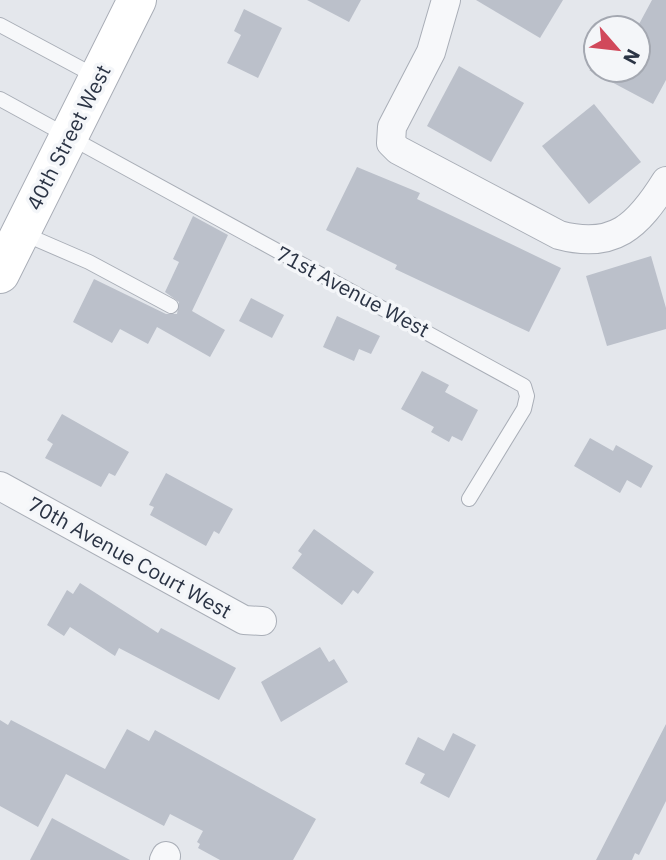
<svg xmlns="http://www.w3.org/2000/svg" width="666" height="860" font-family="'IBM Plex Sans',sans-serif">
  <style>
    .building { fill: #bbc0ca }
    .lines { fill: none; stroke-linecap: round; stroke-linejoin: round }
    .lane-casing { stroke: #a9aeb7; stroke-width: 16 }
    .street-casing { stroke: #a9aeb7; stroke-width: 30 }
    .secondary-casing { stroke: #a9aeb7; stroke-width: 40 }
    .lane { stroke: #f7f8fa; stroke-width: 14 }
    .street { stroke: #f7f8fa; stroke-width: 28 }
    .secondary { stroke: #fff; stroke-width: 38 }
    .labels { text-anchor: middle; dominant-baseline: central; stroke-width: 7; stroke-linejoin: round; paint-order: stroke }
    .street-label { font-size: 21px; fill: #2b3445; stroke: #f4f6f9 }
  </style>
  <rect width="100%" height="100%" fill="#e4e7ec"/>
  <g class="building">
    <path d="M307,0h54l-12,22z"/>
    <path d="M476,0h87l-23,38z"/>
    <path d="M652,0h14v80l-13,24 -64,-34h49v-44z"/>
    <path d="M244,9l38,19 -24,50 -31,-15 14,-28 -7,-4z"/>
    <path d="M459,66l65,37 -33,59 -64,-36z"/>
    <path d="M594,104l47,58 -52,42 -47,-58z"/>
    <path d="M357,167l63,26 -3,6 144,69 -32,64 -134,-63 2,-4 -71,-35z"/>
    <path d="M193,216l35,19 -36,76 33,19 -15,27 -53,-30 -9,17 -28,-15 -8,14 -39,-21 21,-43 72,35h11l2,-12 -14,-10 14,-30 -6,-3z"/>
    <path d="M651,256l15,52v21l-59,17 -21,-70z"/>
    <path d="M251,298l33,17 -12,23 -33,-17z"/>
    <path d="M337,316l43,20 -9,18 -12,-5 -5,12 -31,-14z"/>
    <path d="M422,371l27,14 -4,7 33,18 -16,31 -10,-5 -3,6 -18,-10 3,-5 -33,-18z"/>
    <path d="M62,414l67,38 -14,24 -6,-3 -8,14 -56,-29 8,-14 -6,-4z"/>
    <path d="M590,438l23,13 3,-6 37,21 -12,22 -14,-8 -7,13 -46,-27z"/>
    <path d="M166,473l67,36 -14,25 -5,-3 -8,15 -56,-31 4,-8 -5,-2z"/>
    <path d="M314,529l60,43 -16,22 -5,-4 -11,15 -50,-37 10,-14 -4,-3z"/>
    <path d="M80,583l78,50 3,-5 75,40 -17,32 -100,-52 -4,8 -45,-29 -6,9 -17,-11 20,-35 6,4z"/>
    <path d="M320,647l9,15 5,-3 14,23 -67,40 -20,-40z"/>
    <path d="M0,720l8,5 3,-5 94,49 22,-40 22,12 6,-11 161,89 -23,41h-73l-22,-12 2,-4 -3,-2 6,-11 -33,-17 -6,12 -98,-52 -28,53 -38,-21z"/>
    <path d="M666,724v77l-27,54 -4,-2 -3,7h-36z"/>
    <path d="M453,733l23,12 -27,53 -29,-15 5,-9 -20,-10 13,-27 26,14z"/>
    <path d="M52,818l78,42h-100z"/>
  </g>
  <g class="lines">
    <g class="lane-casing">
      <g id="lane">
        <path d="M0,25l97,52"/>
        <path d="M0,99l524,287 3,10 -3,13 -55,90"/>
        <path d="M22,233l67,29 82,44"/>
      </g>
    </g>
    <g class="street-casing">
      <g id="street">
        <path d="M446,0l-15,52 -39,75 -1,16 7,7 161,85c55,15 79,-9 107,-54"/>
        <path d="M0,486l244,134 18,1"/>
        <path d="M164,860l2,-4"/>
      </g>
    </g>
    <g class="secondary-casing">
      <path id="secondary" d="M0,274l137,-274"/>
    </g>
    <use href="#lane" class="lane"/>
    <use href="#street" class="street"/>
    <use href="#secondary" class="secondary"/>
  </g>
  <g class="labels">
    <g class="street-label">
      <text transform="translate(68 137) rotate(-63)">40th Street West</text>
      <text transform="translate(353 291) rotate(28)">71st Avenue West</text>
      <text transform="translate(130 557) rotate(29)">70th Avenue Court West</text>
    </g>
  </g>
  <g transform="translate(617 49) rotate(118)"><circle r="33" fill="#f4f6f9" stroke="#a4a8b1" stroke-width="2"/>
  <path d="M0-5L12 26L0 18L-12 26Z" fill="#d1495b"/>
  <text y="-10" font-size="19" font-weight="bold" text-anchor="middle" fill="#2b3445">N</text>
  </g>
</svg>
